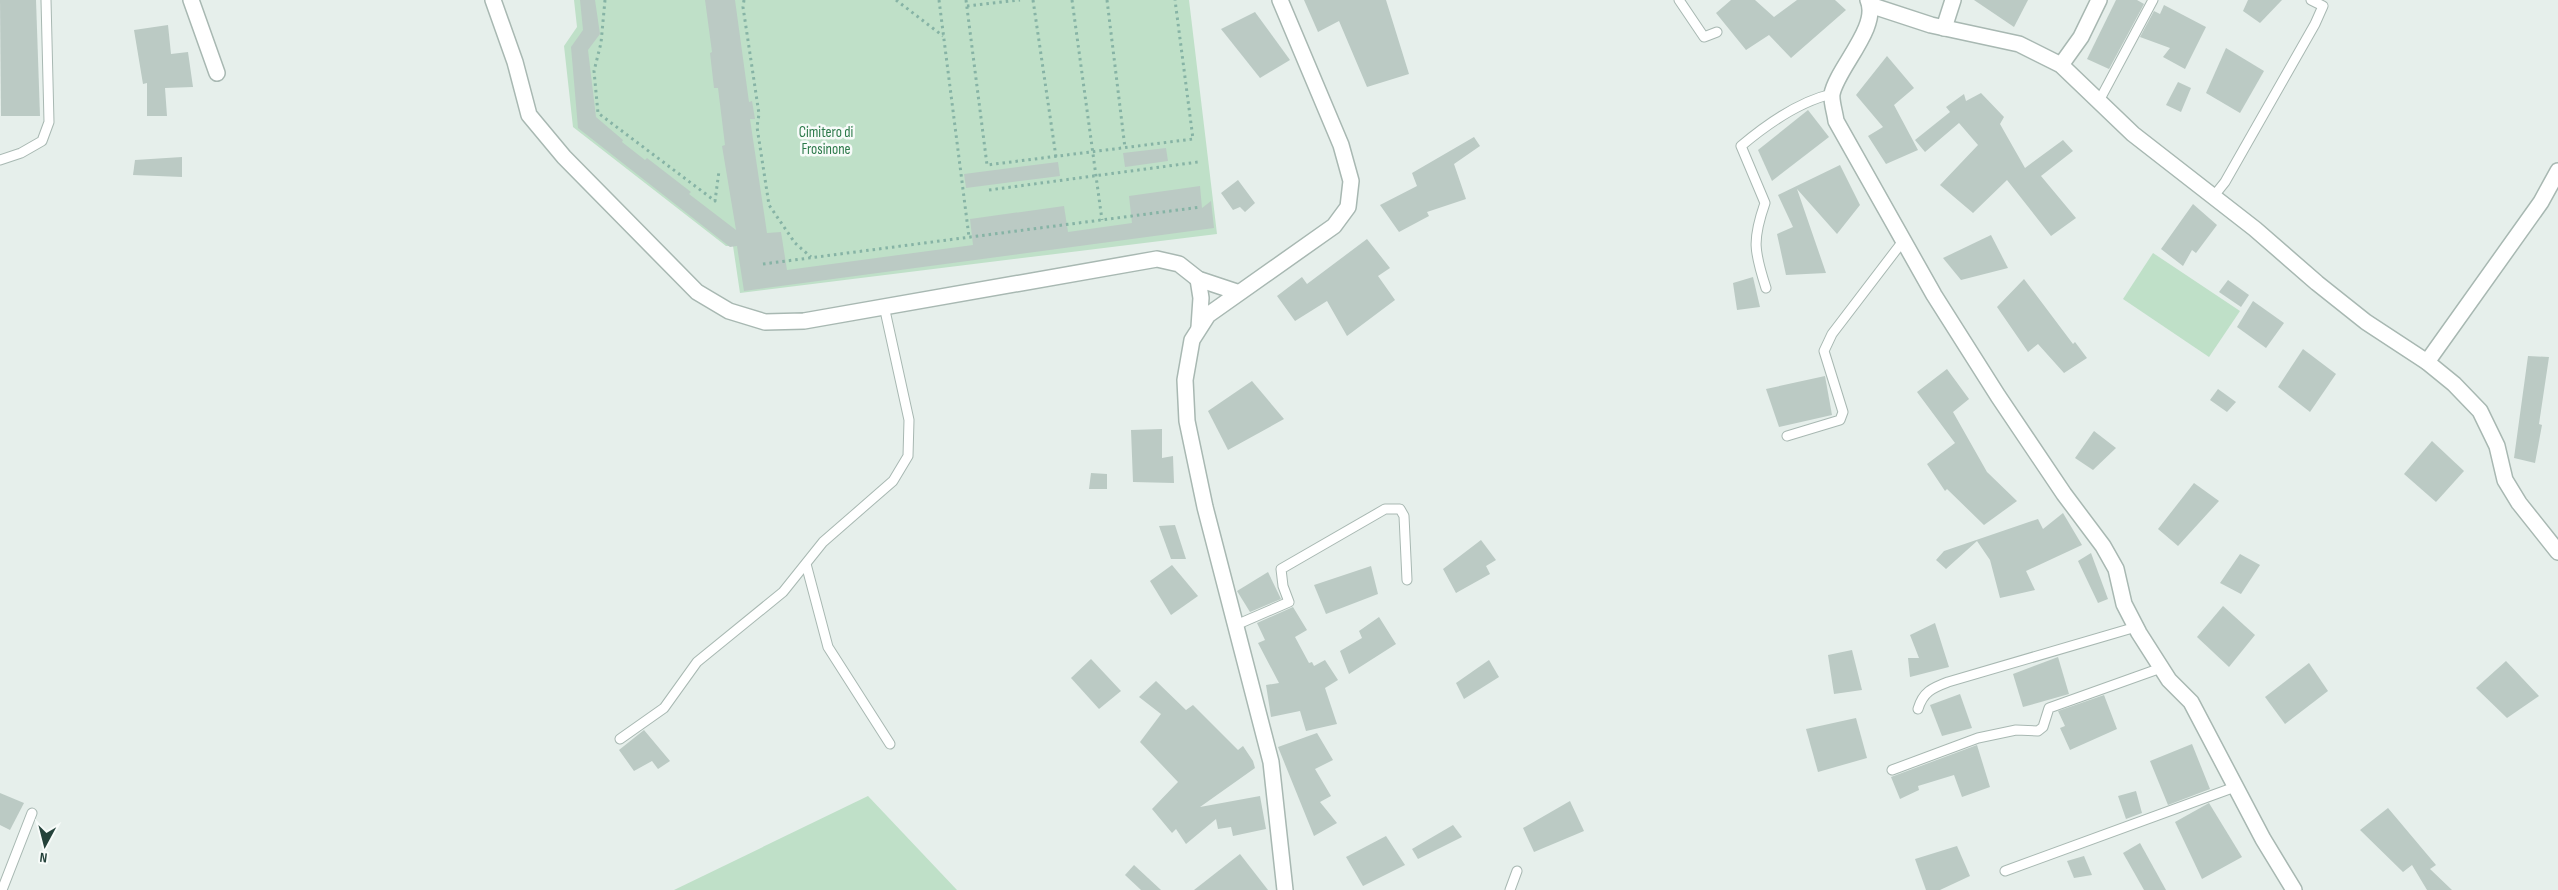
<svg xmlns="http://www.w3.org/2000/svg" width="2558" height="890" font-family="'Sofia Sans Condensed',sans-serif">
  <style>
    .green { fill: #bfe0c8 }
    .building { fill: #bbcac4 }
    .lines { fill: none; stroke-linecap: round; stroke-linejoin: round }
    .lane-casing { stroke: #a8b8b2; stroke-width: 11 }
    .street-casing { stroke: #a8b8b2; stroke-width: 18 }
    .path { stroke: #86b3a5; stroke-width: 3; stroke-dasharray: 2.5 4; stroke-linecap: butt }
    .lane { stroke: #fff; stroke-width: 9 }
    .street { stroke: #fff; stroke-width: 15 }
    .labels { text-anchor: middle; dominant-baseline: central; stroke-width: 5; stroke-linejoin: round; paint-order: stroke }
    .park-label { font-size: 15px; fill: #2d7a4b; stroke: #f7fbf9 }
  </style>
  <rect width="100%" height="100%" fill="#e6efeb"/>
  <g class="green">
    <path d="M574,0h615l28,234 -477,59 -7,-47h-7l-153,-119 -9,-81 13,-19z"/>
    <path d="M2153,253l87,58 -31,46 -86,-58z"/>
    <path d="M868,796l89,94h-283z"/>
  </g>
  <g class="building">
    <path d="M0,0h36l4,116h-39z"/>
    <path d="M580,0h15l5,34 -12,16 8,67 27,23 -1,2 23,18 2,-2 44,34 -2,2 47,36 -14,-84 3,-1 -7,-57h-4l-4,-35 2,-1 -7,-52h30l14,102 3,-1 3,18h-5l17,114 14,-1 6,38 186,-25 -3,-26 94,-13 4,26 64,-9 -3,-27 71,-10 2,22 9,-7 3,27 -470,63 -7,-45 -7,1 -152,-119 -7,-81 12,-17z"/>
    <path d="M1304,0h82l23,74 -42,13 -28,-66 -21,11z"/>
    <path d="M1731,0h24l19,17 23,-17h38l11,10 -55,48 -22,-23 -23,15 -30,-37z"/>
    <path d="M1974,0h54l-14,27z"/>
    <path d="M2116,0h21l7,4 -35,65 -22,-10z"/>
    <path d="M2248,0h34l-22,23 -17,-12z"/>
    <path d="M2164,5l42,22 -21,42 -22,-12 7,-9 -30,-11 14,-26 6,3z"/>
    <path d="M1255,12l35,48 -30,18 -39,-49z"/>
    <path d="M168,25l3,29 17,-2 5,35 -28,1 2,28h-20v-33l-4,1 -9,-54z"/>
    <path d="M2226,48l38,23 -24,42 -34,-20z"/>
    <path d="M1887,56l27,32 -20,17 24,45 -32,14 -18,-28 15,-9 -27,-32z"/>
    <path d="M2178,82l13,6 -10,24 -15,-7z"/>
    <path d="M1981,93l23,24 -4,7 25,44 38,-28 10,11 -32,25 35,42 -25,18 -44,-56 -34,33 -33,-28 38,-40 -19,-22 -34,29 -10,-12 35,-28 -4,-5 18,-13 2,7z"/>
    <path d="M1808,110l21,27 -57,44 -14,-31z"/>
    <path d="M1474,137l6,9 -26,18 12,35 -39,13 2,4 -30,16 -19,-27 37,-19 -5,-13z"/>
    <path d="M1166,148l2,13 -43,6 -2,-14z"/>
    <path d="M182,157v20l-49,-2 2,-15z"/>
    <path d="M1058,162l2,14 -94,12 -2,-14z"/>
    <path d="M1840,165l20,40 -23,29 -40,-45 29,84 -40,2 -9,-41 16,-7 -15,-32z"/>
    <path d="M1238,180l17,23 -10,9 -5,-5 -7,3 -12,-17z"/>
    <path d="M2193,204l24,21 -21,28 -4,-3 -9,16 -22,-17z"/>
    <path d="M1991,235l17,33 -47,12 -18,-22z"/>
    <path d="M1367,239l23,29 -12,8 17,24 -48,36 -20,-35 -32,20 -18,-25 25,-19 5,7z"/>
    <path d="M1753,277l7,30 -23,3 -4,-27z"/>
    <path d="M2024,279l49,65 2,-2 12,16 -23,15 -26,-29 -10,8 -31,-45z"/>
    <path d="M2228,280l21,15 -8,12 -22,-15z"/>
    <path d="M2253,301l31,22 -18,25 -29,-21z"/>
    <path d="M2303,349l33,25 -26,38 -32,-25z"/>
    <path d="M2528,356l21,1 -10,67 3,1 -7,38 -21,-5z"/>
    <path d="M1947,369l22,30 -16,13 34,60 30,29 -33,24 -37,-36 -2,2 -18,-27 28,-21 -38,-51z"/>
    <path d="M1825,376l7,39 -53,12 -13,-38z"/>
    <path d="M1252,381l32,38 -56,31 -20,-39z"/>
    <path d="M2218,389l18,13 -9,10 -17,-12z"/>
    <path d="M1162,429v29l11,-2 1,27 -41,-1 -2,-52z"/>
    <path d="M2094,431l22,17 -23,22 -18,-12z"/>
    <path d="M2432,441l32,30 -28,31 -32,-28z"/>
    <path d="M1091,473l16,1v15h-18z"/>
    <path d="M2194,483l25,18 -41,45 -20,-17z"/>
    <path d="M2063,513l19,32 -56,26 9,19 -35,8 -10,-38 -13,-19 -31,28 -10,-9 8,-9 94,-32 5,10z"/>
    <path d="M1175,525l11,34h-15l-12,-33z"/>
    <path d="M1481,540l15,20 -10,6 4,8 -34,19 -13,-24z"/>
    <path d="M2091,553l17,46 -10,4 -20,-42z"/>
    <path d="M2240,554l20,11 -19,29 -21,-11z"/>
    <path d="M1172,565l26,31 -27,19 -21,-34z"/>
    <path d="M1371,566l7,28 -52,20 -12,-29z"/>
    <path d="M1268,572l13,27 -31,13 -13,-21z"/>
    <path d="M2223,606l32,29 -26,32 -32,-30z"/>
    <path d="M1293,607l14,23 -12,7 14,26 3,-1 2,4 11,-6 13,20 -13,8 12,36 -31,7 -6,-20 -29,6 -5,-32 13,-2 -21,-40 7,-3 -8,-17z"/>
    <path d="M1379,617l17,27 -47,30 -9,-23 22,-13 -3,-7z"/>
    <path d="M1935,623l14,44 -39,10 -2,-19h11l-9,-23z"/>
    <path d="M1852,650l10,40 -28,4 -6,-39z"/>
    <path d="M2058,657l11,37 -46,13 -10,-33z"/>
    <path d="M1091,659l30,32 -22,18 -28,-31z"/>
    <path d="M1489,660l10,17 -35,22 -8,-16z"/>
    <path d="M2506,661l33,35 -32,22 -31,-30z"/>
    <path d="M2309,663l19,28 -43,33 -20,-27z"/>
    <path d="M1156,681l30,29 7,-5 45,45 5,-4 10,15 2,7 -55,39 60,-11 6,33 -33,7 -2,-9 -13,2 -2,-10 -30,25 -10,-15 -4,4 -20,-24 26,-27 -38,-40 21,-28 -22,-17z"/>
    <path d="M1960,694l12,34 -30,8 -12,-31z"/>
    <path d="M2104,695l13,34 -47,21 -10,-22 5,-2 -7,-15z"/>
    <path d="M1856,718l11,40 -49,14 -12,-43z"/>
    <path d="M644,730l26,31 -12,8 -6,-8 -18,10 -15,-21z"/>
    <path d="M1317,733l16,27 -18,9 16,27 -11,6 17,21 -23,13 -36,-89z"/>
    <path d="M2192,744l18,45 -42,16 -18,-44z"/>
    <path d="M1977,745l13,42 -28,10 -8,-22 -36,11 1,4 -19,9 -9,-22z"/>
    <path d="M2136,791l6,22 -16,6 -8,-23z"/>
    <path d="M0,793l24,10 -14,27 -10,-5z"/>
    <path d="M1570,801l14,30 -50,21 -11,-24z"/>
    <path d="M2209,803l33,54 -40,22 -27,-57z"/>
    <path d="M2388,808l48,57 -6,4 22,21h-25l-15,-25 -9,7 -43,-42z"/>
    <path d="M1453,825l9,12 -44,22 -6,-10z"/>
    <path d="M1386,836l19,29 -42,21 -17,-29z"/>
    <path d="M2140,843l26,47h-22l-21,-37z"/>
    <path d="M1957,846l13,30 -30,14h-14l-11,-31z"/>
    <path d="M1240,854l28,36h-74z"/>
    <path d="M2084,856l8,19 -18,3 -7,-17z"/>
    <path d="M1134,865l27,25h-20l-16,-15z"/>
  </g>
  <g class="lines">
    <g class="lane-casing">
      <g id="lane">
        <path d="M1679,0l25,37 13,-5"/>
        <path d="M2099,101l54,-101"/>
        <path d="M0,160l21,-7 21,-12 7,-19 -3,-122"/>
        <path d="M2213,197l12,-15 90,-158 8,-18 -12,-6"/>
        <path d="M1766,288c-12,-37 -14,-48 -1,-85l-24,-57c25,-21 59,-45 91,-52"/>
        <path d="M1787,436l53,-16 3,-8 -19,-61 8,-17 71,-93"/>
        <path d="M806,564l22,83 62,97"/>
        <path d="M1236,625l53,-23 -6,-16 -2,-17 104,-60h15l4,7 3,64"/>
        <path d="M1918,709c5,-17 14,-21 30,-27l188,-55"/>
        <path d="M620,739l44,-31 33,-46 86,-70 40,-50 70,-61 15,-25 1,-36 -25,-114"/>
        <path d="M1892,770l86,-32 38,-8 22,1 5,-4 6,-19 112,-40"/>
        <path d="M2005,871l230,-84"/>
        <path d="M2,890l30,-77"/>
        <path d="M1510,890l7,-19"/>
      </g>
    </g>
    <g class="street-casing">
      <g id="street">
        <path d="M191,0l26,73"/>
        <path d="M493,0l22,62 14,53 35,42 133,135 32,19 36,11 39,-1 353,-62 22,5 19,15 39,13"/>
        <path d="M1280,0l61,145 10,36 -3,26 -14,19 -126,89 -16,25 -7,40 2,41 18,86 66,255 14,128"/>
        <path d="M1868,0c12,27 -31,68 -36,94 -1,7 3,19 4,27l98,174 64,101 66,98 39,52 13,23 8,35 15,29 30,47 22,22 72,137 31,51"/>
        <path d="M1870,5l61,20 88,19 42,21 72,69 122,95 62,54 49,39 61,40 27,22 26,27 17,35 8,34 14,23 39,49"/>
        <path d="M1944,28l9,-28"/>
        <path d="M2061,65l20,-28 18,-37"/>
        <path d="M1198,279l3,19 -2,29"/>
        <path d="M2427,362l114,-160 17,-31"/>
      </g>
    </g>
    <g class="path">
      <path d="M605,0l-4,43 -7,28 4,42 117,88 4,-30"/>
      <path d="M744,0l-1,7 16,107 -2,13 12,78 26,38 16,14"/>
      <path d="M896,0l47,36"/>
      <path d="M939,0l30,237"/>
      <path d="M966,0l21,165 206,-26 -18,-139"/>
      <path d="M1033,0l23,157"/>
      <path d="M1072,0l30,220"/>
      <path d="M1107,0l18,148"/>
      <path d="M967,6l53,-6"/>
      <path d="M989,190l209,-28"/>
      <path d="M763,264l438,-57"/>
    </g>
    <use href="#lane" class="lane"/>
    <use href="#street" class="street"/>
  </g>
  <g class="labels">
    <g class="park-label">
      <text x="826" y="132">Cimitero di<tspan x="826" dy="17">Frosinone</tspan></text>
    </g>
  </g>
  <g transform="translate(45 845) rotate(187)" stroke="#f7fbf9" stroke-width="4" paint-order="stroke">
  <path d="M0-4L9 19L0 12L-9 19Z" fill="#24423a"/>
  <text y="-8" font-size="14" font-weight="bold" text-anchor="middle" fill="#24423a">N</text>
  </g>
</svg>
